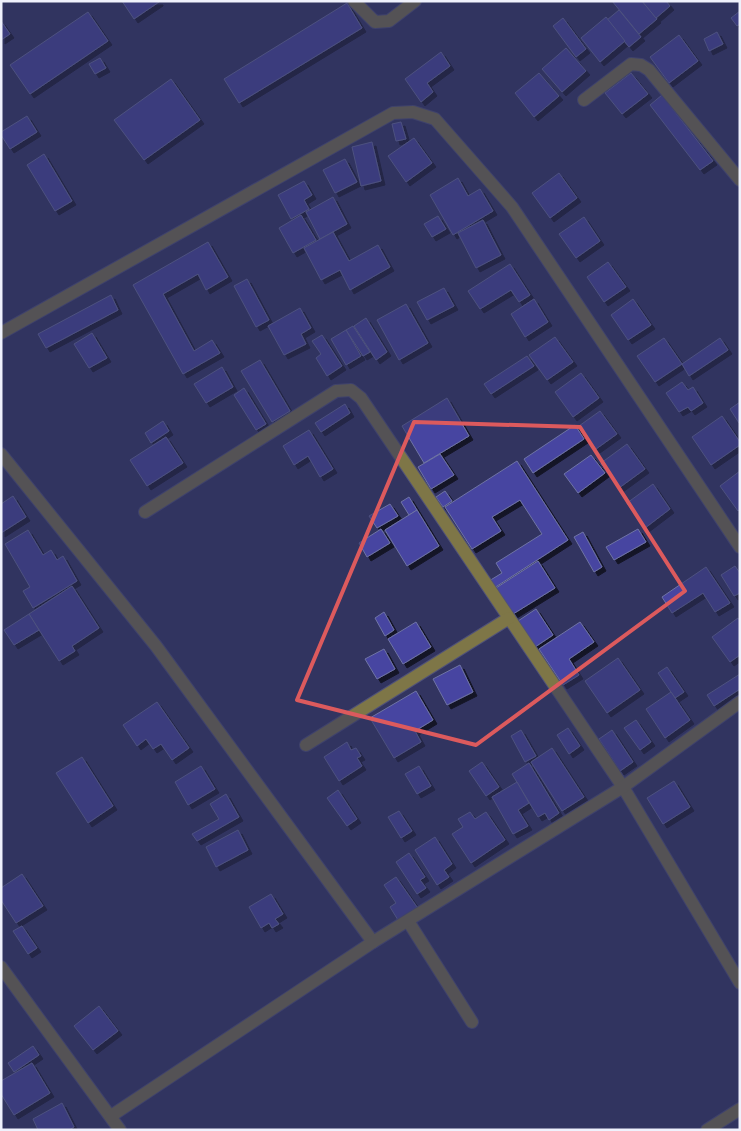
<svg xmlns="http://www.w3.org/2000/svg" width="741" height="1131" font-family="'Libre Baskerville',serif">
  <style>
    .building { fill: #4644a1; stroke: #6f74a5; filter: url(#shadow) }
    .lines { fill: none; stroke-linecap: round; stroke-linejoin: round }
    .minor-casing { stroke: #505279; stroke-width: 14 }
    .minor { stroke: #7e7647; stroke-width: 12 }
    .marked { fill: none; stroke: #dc5a5d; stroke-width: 4; stroke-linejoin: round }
  </style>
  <defs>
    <filter id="shadow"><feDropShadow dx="4" dy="4" stdDeviation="0" flood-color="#0009"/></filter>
  </defs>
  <rect width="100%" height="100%" fill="#323460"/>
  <g class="building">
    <path d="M122,1h37v1l-25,17z"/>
    <path d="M612,1h30l15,18 -18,15z"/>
    <path d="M642,1h24l4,5 -14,12z"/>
    <path d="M347,3l15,25 -123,75 -15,-24z"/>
    <path d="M619,10l22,27 -12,10 -22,-27z"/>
    <path d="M740,11v13l-3,2 -6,-8z"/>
    <path d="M88,12l20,29 -78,53 -20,-29z"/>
    <path d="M606,17l19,24 -25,21 -19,-24z"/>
    <path d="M563,18l23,31 -10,8 -23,-31z"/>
    <path d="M1,21l9,13 -9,6z"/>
    <path d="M717,32l6,12 -14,7 -5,-12z"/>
    <path d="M679,35l19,26 -29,22 -19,-26z"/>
    <path d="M566,48l20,23 -24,21 -20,-23z"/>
    <path d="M441,52l9,14 -23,17 6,9 -12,10 -16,-23z"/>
    <path d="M100,58l6,10 -11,6 -6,-10z"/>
    <path d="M539,73l20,23 -25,21 -19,-24z"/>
    <path d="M631,73l17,21 -26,20 -17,-21z"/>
    <path d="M171,79l29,41 -56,40 -30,-40z"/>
    <path d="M662,95l51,66 -13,9 -50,-65z"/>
    <path d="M27,116l10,16 -27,17 -9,-14v-3z"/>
    <path d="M401,122l5,17 -10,2 -4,-17z"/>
    <path d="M414,138l18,25 -26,19 -18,-26z"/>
    <path d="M372,142l9,39 -20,5 -9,-39z"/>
    <path d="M44,154l28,47 -17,10 -28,-46z"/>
    <path d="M345,159l12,23 -22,11 -12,-23z"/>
    <path d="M559,173l18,25 -27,20 -18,-25z"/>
    <path d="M458,178l10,18 12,-7 13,22 -40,24 -23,-40z"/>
    <path d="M304,181l8,14 -8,5 5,9 -18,10 -13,-24z"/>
    <path d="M333,197l14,27 -27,15 -14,-27z"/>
    <path d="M301,215l15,25 -23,13 -14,-25z"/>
    <path d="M438,216l8,13 -14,8 -8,-13z"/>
    <path d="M584,217l16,24 -24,17 -17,-24z"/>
    <path d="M483,220l18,35 -25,13 -18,-35z"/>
    <path d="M333,232l16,29 29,-16 12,22 -40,23 -10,-20 -19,10 -17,-32z"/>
    <path d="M208,242l20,35 -22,13 -8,-16 -35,20 31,57 18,-11 8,13 -37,21 -50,-89z"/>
    <path d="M608,262l18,25 -22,15 -17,-25z"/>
    <path d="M510,264l20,31 -11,7 -8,-12 -31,19 -12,-18z"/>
    <path d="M247,279l22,41 -13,7 -22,-41z"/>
    <path d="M444,288l10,18 -27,14 -10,-18z"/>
    <path d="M111,295l7,15 -72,38 -8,-14z"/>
    <path d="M534,299l14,23 -23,15 -14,-23z"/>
    <path d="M633,299l18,26 -23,15 -17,-25z"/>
    <path d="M406,304l22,39 -29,17 -22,-40z"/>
    <path d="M300,308l11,20 -10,6 5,10 -22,11 -16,-29z"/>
    <path d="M366,318l21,34 -11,8 -22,-34z"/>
    <path d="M353,326l17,26 -7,4 -17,-26z"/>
    <path d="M346,330l15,26 -15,9 -15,-26z"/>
    <path d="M92,333l15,25 -18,10 -15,-24z"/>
    <path d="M322,335l20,31 -15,10 -11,-18 5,-4 -9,-13z"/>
    <path d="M555,337l18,25 -26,18 -18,-25z"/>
    <path d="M664,338l18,26 -27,18 -18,-26z"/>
    <path d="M720,338l8,12 -39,26 -7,-12z"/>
    <path d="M527,356l7,10 -43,28 -7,-10z"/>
    <path d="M260,360l30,51 -18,11 -31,-51z"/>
    <path d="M222,367l11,20 -27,16 -12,-19z"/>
    <path d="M581,373l18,25 -26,19 -18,-25z"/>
    <path d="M682,382l6,8 5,-3 10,16 -12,8 -3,-4 -9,5 -13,-19z"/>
    <path d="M244,388l22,36 -10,6 -22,-35z"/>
    <path d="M447,398l22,38 -45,27 -22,-37z"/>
    <path d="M740,402v20l-1,1 -9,-14z"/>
    <path d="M345,404l5,9 -29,19 -6,-9z"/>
    <path d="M600,411l17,23 -21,15 -17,-23z"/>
    <path d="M722,416l18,26v3l-29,20 -19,-28z"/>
    <path d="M163,421l6,10 -18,12 -6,-10z"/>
    <path d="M575,425l9,14 -51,34 -9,-14z"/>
    <path d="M309,430l24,39 -13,8 -12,-21 -14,9 -11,-19z"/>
    <path d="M166,437l17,26 -36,23 -17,-26z"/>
    <path d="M627,444l18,25 -26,19 -18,-25z"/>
    <path d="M440,454l14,21 -23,14 -13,-22z"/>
    <path d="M591,455l14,18 -27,20 -14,-19z"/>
    <path d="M517,461l51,79 -74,48 -5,-7 13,-8 -6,-10 46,-29 -22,-34 -28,17 9,14 -29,18 -27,-42z"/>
    <path d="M740,471v38l-2,2 -18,-25z"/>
    <path d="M653,484l17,25 -25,19 -18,-25z"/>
    <path d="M445,491l7,10 -9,6 -7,-10z"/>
    <path d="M13,496l13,21 -25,16v-29z"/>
    <path d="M409,497l8,13 -8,5 -8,-13z"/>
    <path d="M390,504l8,12 -21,12 -8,-12z"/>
    <path d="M417,510l22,36 -32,20 -22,-36z"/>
    <path d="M381,529l9,14 -23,14 -8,-14z"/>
    <path d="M638,529l8,13 -32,18 -8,-13z"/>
    <path d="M28,530l15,25 8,-5 6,10 6,-4 14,25 -44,27 -10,-17 7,-4 -25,-43z"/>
    <path d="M583,532l19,35 -8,5 -20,-35z"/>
    <path d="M538,561l17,27 -42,26 -17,-26z"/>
    <path d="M735,566l5,7v20l-6,3 -13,-21z"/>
    <path d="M706,567l24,36 -15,9 -12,-19 -31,20 -10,-16z"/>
    <path d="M72,586l27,42 -27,18 3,5 -16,10 -30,-47z"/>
    <path d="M536,609l17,26 -18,12 -17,-26z"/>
    <path d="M384,612l10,18 -9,6 -10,-18z"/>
    <path d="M29,614l10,16 -25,15 -10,-15z"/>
    <path d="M738,618l2,3v34l-10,7 -18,-25z"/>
    <path d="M416,622l15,25 -28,17 -15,-25z"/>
    <path d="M580,622l14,20 -25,17 10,16 -16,10 -24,-36z"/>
    <path d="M384,649l11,20 -18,10 -12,-20z"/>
    <path d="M618,658l22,32 -33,23 -22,-32z"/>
    <path d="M460,665l13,27 -26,13 -14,-26z"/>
    <path d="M667,667l17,25 -9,6 -17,-25z"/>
    <path d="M740,674v15l-26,17 -7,-11z"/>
    <path d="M416,691l17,29 -18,11 6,11 -27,16 -24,-40z"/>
    <path d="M671,692l19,28 -25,18 -19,-29z"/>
    <path d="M157,702l32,46 -17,12 -11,-16 -8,5 -7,-10 -9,7 -14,-21z"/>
    <path d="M636,720l15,22 -11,8 -16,-22z"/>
    <path d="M568,728l12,18 -11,8 -12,-19z"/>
    <path d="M521,730l15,26 -11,6 -14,-26z"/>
    <path d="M612,730l21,32 -13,9 -21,-32z"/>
    <path d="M347,742l4,8 5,-2 5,8 -4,2 5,8 -23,15 -15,-24z"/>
    <path d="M552,748l32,49 -22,14 -31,-49z"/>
    <path d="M82,757l31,49 -25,17 -32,-50z"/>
    <path d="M482,762l17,25 -13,9 -17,-25z"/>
    <path d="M529,763l30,50 -10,7 -4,-7 -7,4 -26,-43z"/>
    <path d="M201,766l14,23 -27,16 -13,-23z"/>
    <path d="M419,766l12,20 -14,8 -12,-20z"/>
    <path d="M674,781l16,26 -27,17 -16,-26z"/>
    <path d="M517,782l12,21 -11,7 10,16 -15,8 -21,-37z"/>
    <path d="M338,790l19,29 -10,7 -20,-28z"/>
    <path d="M226,794l13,23 -42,24 -5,-7 27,-15 -9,-15z"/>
    <path d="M399,811l13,20 -11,7 -13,-21z"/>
    <path d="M470,812l5,7 11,-7 19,28 -34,23 -19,-29 11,-7 -5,-8z"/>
    <path d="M238,830l10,20 -32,17 -10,-20z"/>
    <path d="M435,837l17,27 -8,6 5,7 -12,8 -22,-35z"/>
    <path d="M409,853l16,24 -5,3 6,8 -9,6 -21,-32z"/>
    <path d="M22,874l21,32 -27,17 -15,-23v-12z"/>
    <path d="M396,877l21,30 -19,13 -8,-13 6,-4 -12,-18z"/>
    <path d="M271,894l12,20 -8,5 4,5 -7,4 -3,-5 -8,5 -12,-21z"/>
    <path d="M22,926l15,22 -9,6 -15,-23z"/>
    <path d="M99,1006l19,25 -25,19 -19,-24z"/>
    <path d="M33,1046l6,9 -25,17 -6,-9z"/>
    <path d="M32,1063l18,30 -36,22 -13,-21v-13z"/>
    <path d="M62,1103l12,24 -5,3h-31l-5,-11z"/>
  </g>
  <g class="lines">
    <g class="minor-casing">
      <g id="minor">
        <path d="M354,1l21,21 14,-1 26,-20"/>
        <path d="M584,100l47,-36 10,1 8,5 91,110"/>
        <path d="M1,333l392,-220 20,-1 22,7 77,88 228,340"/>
        <path d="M1,454l155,192 217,296"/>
        <path d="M145,512l191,-121 15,-1 10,8 262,389 117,196"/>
        <path d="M306,745l203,-127"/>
        <path d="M408,921l64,101"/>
        <path d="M1,967l119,163"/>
        <path d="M111,1116l262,-174 250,-155 117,-85"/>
        <path d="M707,1130l33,-21"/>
      </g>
    </g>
    <use href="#minor" class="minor"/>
  </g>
  <path d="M0 0H741V1131H0ZM414,422l166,5 105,164 -209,154 -179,-45z" fill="#323460" fill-opacity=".55" fill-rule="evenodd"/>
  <path class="marked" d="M414,422l166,5 105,164 -209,154 -179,-45z"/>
  <rect width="741" height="1131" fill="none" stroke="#eff1fc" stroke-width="5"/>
</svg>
